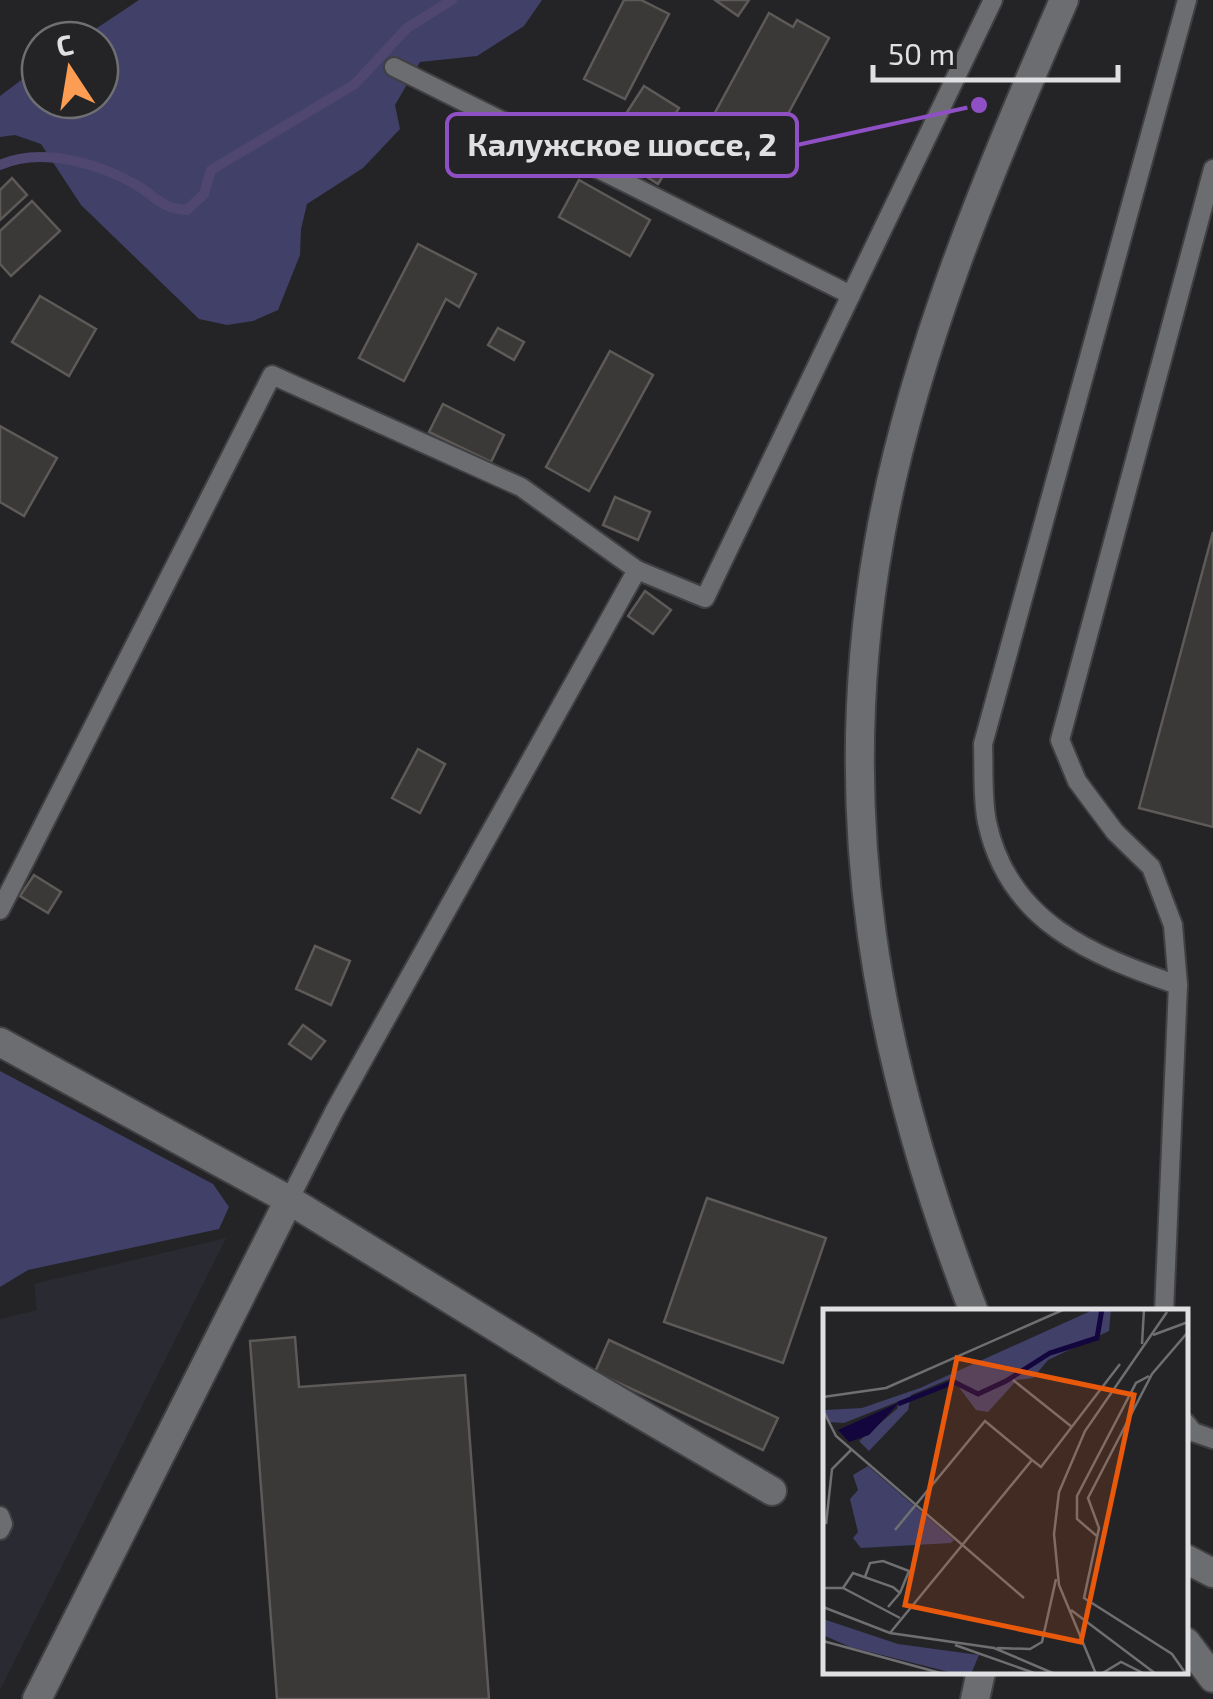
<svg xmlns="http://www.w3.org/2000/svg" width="1213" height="1699" font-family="'Exo 2',sans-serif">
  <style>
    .built { fill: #2a2a33 }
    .green { fill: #404068 }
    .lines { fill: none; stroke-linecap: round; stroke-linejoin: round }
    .stream { stroke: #504770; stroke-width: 10 }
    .building { fill: #3b3937; stroke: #5d5a58; stroke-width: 2.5 }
    .service-casing { stroke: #404042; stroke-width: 22 }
    .minor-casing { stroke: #404042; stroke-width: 32 }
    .tertiary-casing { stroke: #404042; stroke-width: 32 }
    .service { stroke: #6c6d70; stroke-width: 18 }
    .minor { stroke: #6c6d70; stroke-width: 28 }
    .tertiary { stroke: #6c6d70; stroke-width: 28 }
    .inset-river { fill: none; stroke: #13063f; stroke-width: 5 }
    .inset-road { fill: none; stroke: #6f6f72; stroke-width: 2.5 }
    .view { fill: #e8590c; fill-opacity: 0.15; stroke: #e8590c; stroke-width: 5 }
    .inset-edge { fill: none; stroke: #e0e0e2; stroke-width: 5 }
    .leader { fill: none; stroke: #8f50c6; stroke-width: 4 }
    .callout-dot { fill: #8f50c6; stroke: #242427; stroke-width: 4 }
    .callout { fill: #242427; stroke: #8f50c6; stroke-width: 4 }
    .callout-label { font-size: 32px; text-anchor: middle; font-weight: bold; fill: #e0e0e2 }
  </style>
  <rect width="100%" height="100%" fill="#242427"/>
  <path class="built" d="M226,1238l-226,452v-371l37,-9 -3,-26z"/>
  <g class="green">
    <path d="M139,0h403l-18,26 -47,30 -57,6 -25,43 5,24 -37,39 -56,36 -6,25 -1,26 -22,55 -25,11 -26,4 -28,-6 -118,-114 -40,-61 -26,-9 -15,2v-41l40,-30v34h60v-60h-21z"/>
    <path d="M0,1071l213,113 16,23 -10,22 -191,41 -28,17z"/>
  </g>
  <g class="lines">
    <path class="stream" d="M0,165c41,-19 101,-1 138,21 19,12 25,23 49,24l17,-16 7,-24 144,-86 52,-56 45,-28"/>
  </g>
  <g class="building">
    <path d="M624,0h17l28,14 -44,85 -41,-20z"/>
    <path d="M715,0h34l-11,16z"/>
    <path d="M769,13l24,14 4,-7 32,18 -68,126 -57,-31z"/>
    <path d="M644,86l35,22 -25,40 19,12 -15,24 -55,-35z"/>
    <path d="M12,178l15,17 -27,25v-30z"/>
    <path d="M579,180l71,40 -20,36 -71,-39z"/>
    <path d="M32,201l28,30 -49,45 -11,-12v-33z"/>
    <path d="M418,244l58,30 -17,33 -13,-8 -42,82 -45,-23z"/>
    <path d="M40,296l56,33 -27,47 -57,-34z"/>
    <path d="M498,328l26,14 -10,18 -26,-15z"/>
    <path d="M610,351l43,24 -64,116 -43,-24z"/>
    <path d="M443,404l61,31 -13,27 -62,-30z"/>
    <path d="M0,426l57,32 -33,58 -24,-14z"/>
    <path d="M615,497l35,15 -12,28 -35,-15z"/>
    <path d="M1213,532v295l-74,-19z"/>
    <path d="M645,591l26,19 -18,24 -25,-18z"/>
    <path d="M418,749l27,15 -25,49 -28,-15z"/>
    <path d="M34,875l27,17 -13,21 -28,-17z"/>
    <path d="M315,946l35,15 -19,44 -35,-16z"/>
    <path d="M303,1025l22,16 -14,18 -22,-15z"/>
    <path d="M707,1198l119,40 -43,125 -119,-41z"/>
    <path d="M295,1337l4,50 166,-12 24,324h-212l-27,-358z"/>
    <path d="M609,1340l169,78 -15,32 -168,-78z"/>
  </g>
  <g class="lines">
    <g class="service-casing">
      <g id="service">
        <path d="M394,67l457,228"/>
        <path d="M0,910l272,-535 249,112 116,83"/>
        <path d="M1178,985c-87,-30 -170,-63 -191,-163 -5,-24 -3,-53 -4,-78l204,-744"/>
        <path d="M289,1200l46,-90 302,-540 68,28 288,-598"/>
        <path d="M1164,1312l14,-327 -5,-60 -22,-58 -36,-35 -38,-51 -17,-41 153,-571"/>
        <path d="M1186,1423l7,9 20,7"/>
        <path d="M0,1516l3,8 -3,6"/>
      </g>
    </g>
    <g class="minor-casing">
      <g id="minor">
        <path d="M0,1042l289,158 278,171 205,120"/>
        <path d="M37,1699l252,-499"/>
      </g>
    </g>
    <g class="tertiary-casing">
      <g id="tertiary">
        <path d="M974,1312c-98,-255 -143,-498 -95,-770 33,-188 109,-367 185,-542"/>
        <path d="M1186,1559l27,14"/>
        <path d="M1186,1642l27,36"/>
        <path d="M975,1699l6,-27"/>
      </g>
    </g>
    <use href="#service" class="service"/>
    <use href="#minor" class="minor"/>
    <use href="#tertiary" class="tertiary"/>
  </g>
  <g transform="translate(823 1309)">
    <rect width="365" height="365" fill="#242427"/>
    <path d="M272,0h16l-2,22 -61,29 -15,18 -16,2 -29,32 -12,-2 -24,-32 -41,17 -3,15 -39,41 -10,-10 39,-33 -1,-6 -53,21 -16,-1 -3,-12 37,-2 58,-20zM45,157l86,74 -3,3 -90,5 -8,-10 5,-6 -8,-33 8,-9 -5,-15zM0,310l75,25 81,11 -8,19h-14l-107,-27 -27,-12z" fill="#404068"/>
    <path d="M77,93l-31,33 -20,7 -11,-12z" fill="#13063f"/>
    <path class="inset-river" d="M75,95l56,-22 24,12 28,-13 44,-28 47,-15 5,-29"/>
    <path class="inset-road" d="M330,26l35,-13M319,35l2,-35M190,71l59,47M0,88l63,-9 179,-79M0,101l13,26 188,162M3,215l6,-55 20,-20M72,221l90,-109 47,39M275,228l-21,-18v-23l59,-113 13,-7M42,268l5,-14 13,-2 26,10 -9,22M0,279h20l57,30M20,279l10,-15 40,14 7,6 -12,14M0,298l67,26 104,15 61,26M248,301l85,64M67,324l142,-173 9,7 79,-103M0,332l121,33M132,336l82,29M174,339l33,1 12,-7 14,-63M273,365l-37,-89 -5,-51 5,-42 26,-61 82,-119M278,365l20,-12 24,12M363,365l-14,-20 -88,-56 15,-70 -11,-30 64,-124 36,-42"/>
    <path class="view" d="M134,49l177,37 -53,247 -176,-37z"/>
    <rect width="365" height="365" class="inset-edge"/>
  </g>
  <path class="leader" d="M979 105L797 145"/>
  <circle class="callout-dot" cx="979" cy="105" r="10"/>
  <rect class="callout" x="447" y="114" width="350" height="62" rx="10"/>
  <g class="callout-label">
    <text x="622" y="156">Калужское шоссе, 2</text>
  </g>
  <g transform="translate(70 70) rotate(348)"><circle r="48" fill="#242427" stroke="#6f6f72" stroke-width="2.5"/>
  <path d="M0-8L18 38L0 25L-18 38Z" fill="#fc9d53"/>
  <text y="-15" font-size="28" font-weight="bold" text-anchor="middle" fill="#e0e0e2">С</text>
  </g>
  <path d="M873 65v15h245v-15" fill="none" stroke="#e0e0e2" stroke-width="5"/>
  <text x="888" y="65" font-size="30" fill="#e0e0e2" stroke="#242427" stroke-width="8" paint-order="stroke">50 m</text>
</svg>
